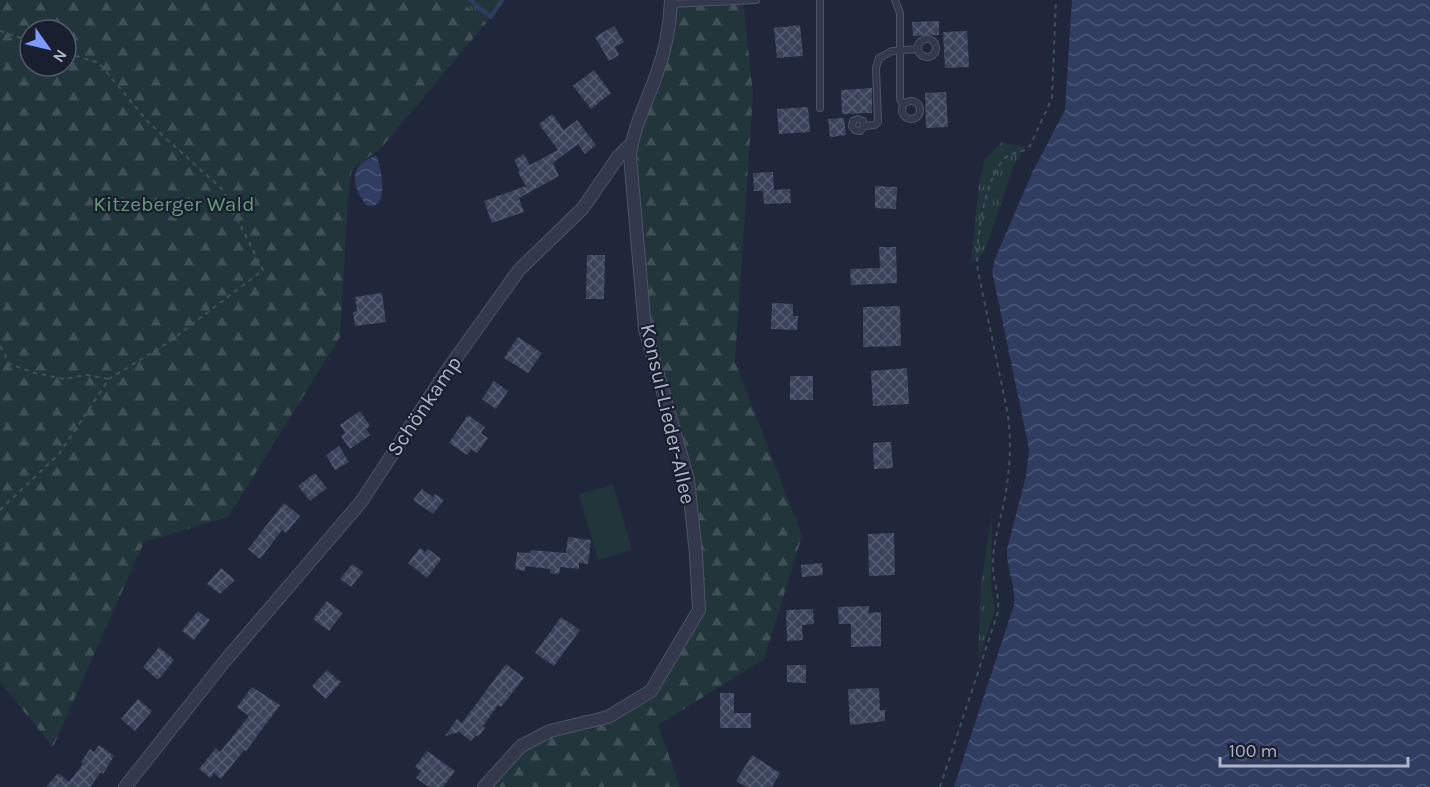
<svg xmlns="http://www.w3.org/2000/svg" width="1430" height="787" font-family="Karla,sans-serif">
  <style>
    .grass { fill: url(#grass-tufts) }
    .forest { fill: url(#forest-firs); fill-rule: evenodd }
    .garden { fill: #22353b }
    .water { fill: url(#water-waves) }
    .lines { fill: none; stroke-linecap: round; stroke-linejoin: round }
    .stream { stroke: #303d61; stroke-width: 4 }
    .building { fill: url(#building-cross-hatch) }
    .lane-casing { stroke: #4e5465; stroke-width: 8 }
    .street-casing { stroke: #4e5465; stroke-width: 14 }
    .path { stroke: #3f5259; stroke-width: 2; stroke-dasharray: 4.5 4.5; stroke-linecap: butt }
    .lane { stroke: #33394b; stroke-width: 6 }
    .street { stroke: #33394b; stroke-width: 12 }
    .labels { text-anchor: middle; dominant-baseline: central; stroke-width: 4.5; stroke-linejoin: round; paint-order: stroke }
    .park-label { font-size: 21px; fill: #649978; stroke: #191f2f }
    .street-label { font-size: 21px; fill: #aeb4c7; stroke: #191f2f }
  </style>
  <defs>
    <pattern id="grass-tufts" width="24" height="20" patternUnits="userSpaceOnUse" patternTransform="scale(1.5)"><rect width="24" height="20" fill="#22353b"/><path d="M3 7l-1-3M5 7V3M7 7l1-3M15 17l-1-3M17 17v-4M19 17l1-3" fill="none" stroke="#405056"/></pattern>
    <pattern id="forest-firs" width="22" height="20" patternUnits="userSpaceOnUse" patternTransform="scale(1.5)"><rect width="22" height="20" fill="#22353b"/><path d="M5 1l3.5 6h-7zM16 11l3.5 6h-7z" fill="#405056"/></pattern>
    <pattern id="water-waves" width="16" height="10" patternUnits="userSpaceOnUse" patternTransform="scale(1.5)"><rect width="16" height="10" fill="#303d61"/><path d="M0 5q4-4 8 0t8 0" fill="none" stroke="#4b5776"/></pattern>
    <pattern id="building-cross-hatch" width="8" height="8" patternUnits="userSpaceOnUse" patternTransform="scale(1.5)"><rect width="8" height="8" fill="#3b445b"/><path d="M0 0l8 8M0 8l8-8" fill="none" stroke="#555d71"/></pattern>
  </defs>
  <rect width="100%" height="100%" fill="#20273a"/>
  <g class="grass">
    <path d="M459,0h43l-16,23z"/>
    <path d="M1002,142l23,5 -11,18 -30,88 -13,10 8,-80 6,-24z"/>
    <path d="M992,515l-1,74 4,21 -17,50 3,-77z"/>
  </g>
  <g class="forest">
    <path d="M0,0h459l27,23 -105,125 -29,21 -4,30 -8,138 -112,180 -84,25 -91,205 -53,-65zM30,30h36v36h-36z"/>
    <path d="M675,0h68l10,94 -18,267 67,175 -38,123 -106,66 22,62h-189l33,-38 129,-56 48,-82 -6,-135 -45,-148 -14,-184z"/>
  </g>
  <path class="garden" d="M613,484l19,66 -34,10 -19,-66z"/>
  <g class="water">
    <path d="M1072,0h358v787h-476l60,-182c2,-20 -8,-37 -7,-56l19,-73 3,-27 -37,-178 3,-12 37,-86 33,-63z"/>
    <path d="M376,156c5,9 11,40 1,48 -2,2 -7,2 -10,2 -16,-19 -19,-42 9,-50z"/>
  </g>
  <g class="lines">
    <path class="stream" d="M470,0l21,17 11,-17"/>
  </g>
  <g class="building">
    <path d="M939,21v14l-26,1 -1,-14z"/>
    <path d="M800,25l3,31 -26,2 -3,-30z"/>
    <path d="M614,26l10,16 -9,5 4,8 -10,6 -14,-24z"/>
    <path d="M967,31l2,36 -24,1 -2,-36z"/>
    <path d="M594,70l17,23 -20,16 -18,-23z"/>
    <path d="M872,88v25l-30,1 -1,-24z"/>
    <path d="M946,92l2,35 -22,1 -1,-35z"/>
    <path d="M808,107l2,25 -31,2 -2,-25z"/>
    <path d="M552,114l12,16 13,-10 19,25 -11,9 -7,-10 -25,19 6,13 -40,22 5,14 -32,11 -8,-22 42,-15 -8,-14 2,-1 -6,-11 10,-6 6,11 28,-15 -19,-26z"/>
    <path d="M844,118l2,17 -16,2 -2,-18z"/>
    <path d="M773,172l1,18 16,-1 1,14 -27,1 -1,-13h-9l-1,-18z"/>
    <path d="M875,186l22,1 -1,22 -21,-1z"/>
    <path d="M879,247h17l1,36 -46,2 -1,-16 30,-1z"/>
    <path d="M587,255h18l-1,44h-18z"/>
    <path d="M382,293l4,29 -31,4 -2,-14 4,-1 -2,-14z"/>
    <path d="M772,303l21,1v12h5l-1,14 -26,-1z"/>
    <path d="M900,306l1,40 -38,1v-40z"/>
    <path d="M518,337l24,16 -14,20 -24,-15z"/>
    <path d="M907,368l2,36 -36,2 -2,-35z"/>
    <rect x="790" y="376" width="23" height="24"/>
    <path d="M494,381l14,10 -12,18 -14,-10z"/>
    <path d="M360,411l10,15 -4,3 4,6 -20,14 -9,-13 4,-3 -5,-8z"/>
    <path d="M468,415l17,12 -4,6 7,5 -11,15 -6,-4 -4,6 -18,-12z"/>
    <path d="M891,442l2,26 -19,1 -1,-26z"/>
    <path d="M339,446l10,16 -14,8 -9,-15z"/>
    <path d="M315,473l12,15 -17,13 -12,-15z"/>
    <path d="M422,489l11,8 2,-3 9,6 -11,14 -20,-14z"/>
    <path d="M284,503l16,13 -14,17 -4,-3 -22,29 -12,-10z"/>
    <path d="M894,533l1,42 -26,1 -1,-42z"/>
    <path d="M568,537l23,3 -3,24 -9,-1v6l-19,-2 -1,7 -9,-1v-4l-25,-3v5l-10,-2 2,-17 13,1 1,-3 35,3z"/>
    <path d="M420,548l5,4 3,-3 13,10 -14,19 -19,-15z"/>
    <path d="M822,563l1,12 -21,2 -1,-12z"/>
    <path d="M352,564l11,8 -12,15 -11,-8z"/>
    <path d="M221,568l14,12 -15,14 -13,-10z"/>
    <path d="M327,601l16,12 -14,18 -16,-12z"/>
    <path d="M869,606v7l12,-1v34l-30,1v-23h-12l-1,-17z"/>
    <path d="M813,609l1,15 -12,1 1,15 -16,1 -1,-31z"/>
    <path d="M198,611l12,9 -16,20 -12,-9z"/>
    <path d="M561,617l19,13 -26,36 -19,-13z"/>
    <path d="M159,647l15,13 -16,20 -15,-13z"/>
    <path d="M506,664l18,14 -23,29 -3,-2 -15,21 2,2 -7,9 -2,-2 -5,6 -12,-9 -14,4 12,-17 5,4z"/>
    <path d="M787,665h19v18l-19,-1z"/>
    <path d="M327,670l14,12 -15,17 -14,-13z"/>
    <path d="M252,687l28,18 -34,46 -2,-1 -23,29 -7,-6 -4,5 -11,-9 17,-21 4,4 29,-36 -12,-9z"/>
    <path d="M879,688l1,22h5v11l-35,4 -2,-36z"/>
    <path d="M720,693h14v20h17v15h-31z"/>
    <path d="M138,699l14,12 -17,20 -14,-12z"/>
    <path d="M99,745l15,11 -11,18 -2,-2 -11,15h-44l12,-14 11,9 14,-18 -2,-2 9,-13 4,3z"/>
    <path d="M427,751l28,20 -12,16h-14l-13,-9 5,-7 -6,-4z"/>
    <path d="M752,755l28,18 -8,14h-26l-10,-6z"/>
  </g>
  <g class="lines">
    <g class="lane-casing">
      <g id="lane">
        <path d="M820,0v108"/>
        <path d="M895,0l5,13v86l3,6"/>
        <path d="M671,4l85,-4"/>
        <circle cx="927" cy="48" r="9"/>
        <circle cx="911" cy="110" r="9"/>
        <path d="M864,126l-1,-5 -5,-2 -5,2 -1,5 3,4 5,1 4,-5 11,-1 3,-3 -2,-54 3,-10 13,-7 26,-2"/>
      </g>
    </g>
    <g class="street-casing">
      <g id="street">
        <path d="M125,787l99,-125 137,-160 85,-130 73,-102 64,-62 35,-51 13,-13"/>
        <path d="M484,787l37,-41 29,-15 58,-14 43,-26 48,-81 -3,-56 -8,-75 -43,-150 -15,-173c3,-29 18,-56 27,-83 9,-24 13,-48 14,-73"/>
      </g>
    </g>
    <g class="path">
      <path d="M0,31l30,10"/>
      <path d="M0,346l10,18 25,9 29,6 22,-4 23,4"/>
      <path d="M0,510l59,-56 50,-75 60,-37 94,-72 -41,-81 -74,-67 -49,-59 -33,-10"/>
      <path d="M940,787l58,-175c2,-18 -7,-36 -5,-55 2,-20 8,-40 12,-59 5,-30 7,-58 2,-88l-29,-139c-4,-26 7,-94 27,-113 7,-6 18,-5 25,-12l22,-48 4,-98"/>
    </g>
    <use href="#lane" class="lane"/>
    <use href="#street" class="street"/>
  </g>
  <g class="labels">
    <g class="park-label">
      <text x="174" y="204">Kitzeberger Wald</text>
    </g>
    <g class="street-label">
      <text transform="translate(424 406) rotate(-56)">Schönkamp</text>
      <text transform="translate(668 414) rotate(77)">Konsul-Lieder-Allee</text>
    </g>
  </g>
  <g transform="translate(48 48) rotate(124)"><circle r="28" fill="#191f2f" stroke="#555b6c" stroke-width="1.5"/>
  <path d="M0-4.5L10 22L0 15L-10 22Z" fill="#7b9aff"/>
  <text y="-9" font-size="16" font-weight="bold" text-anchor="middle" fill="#aeb4c7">N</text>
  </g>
  <path d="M1220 757v9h188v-9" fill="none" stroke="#aeb4c7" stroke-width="3"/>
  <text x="1229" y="757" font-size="18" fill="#aeb4c7" stroke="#191f2f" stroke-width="4.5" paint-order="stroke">100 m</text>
</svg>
